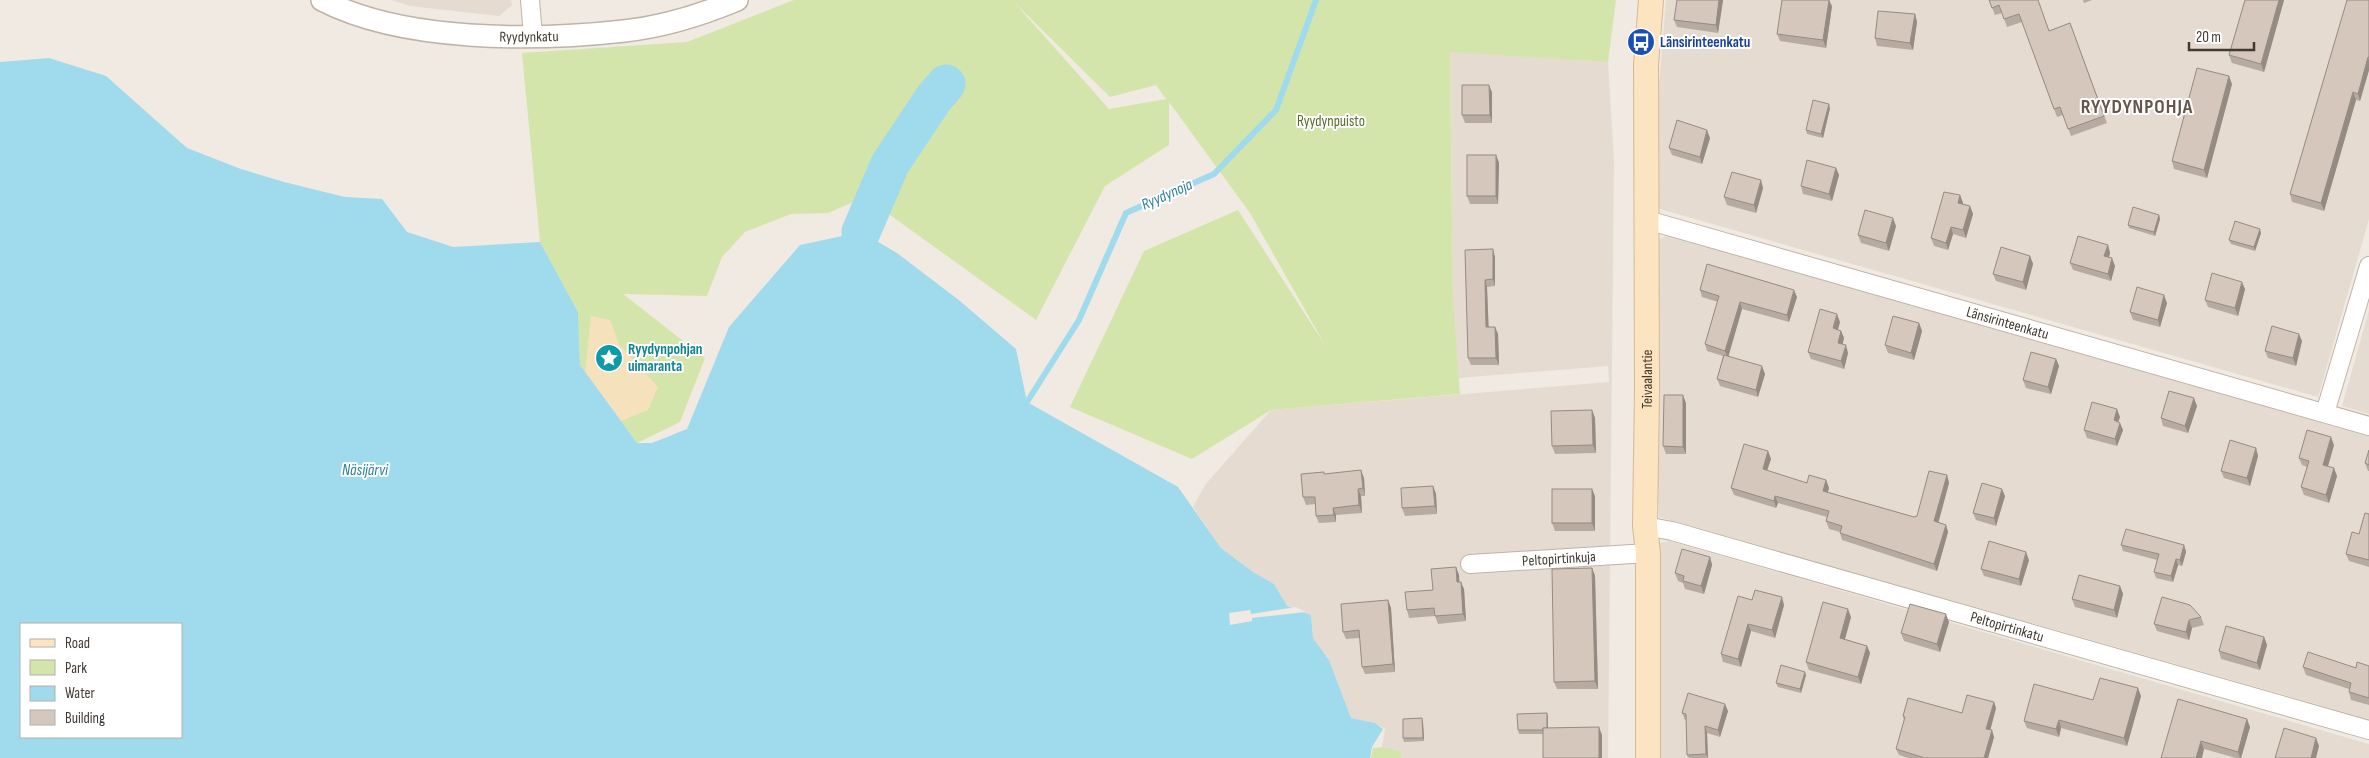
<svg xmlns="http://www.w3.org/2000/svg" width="2369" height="758" font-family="'Sofia Sans Condensed',sans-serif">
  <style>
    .residential { fill: #e5dbd0 }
    .green { fill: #d4e5ab; fill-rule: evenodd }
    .sand { fill: #f6e1bd }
    .water { fill: #9fdaed; fill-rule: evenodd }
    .pier { fill: #f1eae2 }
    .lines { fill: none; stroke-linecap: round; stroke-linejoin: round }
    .stream { stroke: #9fdaed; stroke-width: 6 }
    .river { stroke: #9fdaed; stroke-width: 39 }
    .minor-casing { stroke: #bfb3a8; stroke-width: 20 }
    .tertiary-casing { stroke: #bfb3a8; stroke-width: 24 }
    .secondary-casing { stroke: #d3b995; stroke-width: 26 }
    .minor { stroke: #fff; stroke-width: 18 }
    .tertiary { stroke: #fff; stroke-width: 21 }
    .secondary { stroke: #fde4c0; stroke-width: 24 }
    .wall { fill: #b7aba1 }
    .shaded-wall { fill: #958b83 }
    .building { fill: #d5c7bb; stroke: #958b83 }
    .labels { text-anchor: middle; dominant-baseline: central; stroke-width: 4; stroke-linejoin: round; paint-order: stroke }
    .street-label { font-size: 15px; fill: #423a33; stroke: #fff }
    .transit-label { font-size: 15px; font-weight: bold; fill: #164399; stroke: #fff; text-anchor: start }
    .park-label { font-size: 15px; fill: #507129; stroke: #fff }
    .culture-label { font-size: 15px; font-weight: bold; fill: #0d838f; stroke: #fff; text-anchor: start }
    .water-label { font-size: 16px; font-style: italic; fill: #2d7e9b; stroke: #fff }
    .district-label { font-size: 20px; font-weight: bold; letter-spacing: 1px; fill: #64564b; stroke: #fff }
  </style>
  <rect width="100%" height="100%" fill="#f1eae2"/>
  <g class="residential">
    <path d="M391,0h120l1,5 -13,11 -89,-10z"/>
    <path d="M1666,0h703v219l-51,178 -658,-188 -9,-25z"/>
    <path d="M1450,51l158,11 6,99 -6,597h-207v-7l-19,-4 3,-18 -10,-6 -24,-5 -22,-58 -16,-22 -2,-23 -24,-9 -13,-22 -21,-12 -32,-24 -28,-41 12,-22 66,-75 338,-28 -1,-16 -150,12 -5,-78z"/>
    <path d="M1672,232l697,203v284l-710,-202 -6,-248 4,-28z"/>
    <path d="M2369,310v104l-27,-8z"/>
    <path d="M1670,541l699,203v14h-709l-1,-215z"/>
  </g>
  <g class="green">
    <path d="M794,0h822l-8,62 -158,-10 3,248 7,94 -189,16 -79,49 -122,-52 74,-156 94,-41 87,135 -75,-132 -81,-111v43l-64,41 -69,134 -171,-123 -37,16 -37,1 -46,18 -23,25 -15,39 -84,-2 82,64 -25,64 -43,21 -57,-78 -2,-53 -38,-70 -18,-189 165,-11zM1014,2l96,95 46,-12 10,14 -57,10z"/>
    <path d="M1382,747l19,4v7h-30l2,-10z"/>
  </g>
  <path class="sand" d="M591,316l19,4 9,24 39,43 -10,23 -27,11 -36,-48z"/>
  <path class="water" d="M49,58l57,18 81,72 54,21 43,13 61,15 37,2 25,33 46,15 87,-5 38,70 2,53 57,78h15l35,-14 42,-102 71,-82 61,-13 36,21 63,48 56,48 11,53 151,85 43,61 32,24 21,12 13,22 24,9 2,23 16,22 22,58 24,5 8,6 -11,18 -2,11h-1370v-696zM21,624h160v113h-160z"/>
  <path class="pier" d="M1296,607l10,5 -54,6v3l-22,4 -1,-12 21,-3 1,4z"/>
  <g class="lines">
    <path class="stream" d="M1027,402l52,-82 47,-107 88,-39 62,-64 40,-110"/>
    <path class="river" d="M861,232l29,-68 44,-66 12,-14"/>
    <g class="minor-casing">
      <g id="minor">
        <path d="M530,0l3,36"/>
        <path id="s1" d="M1647,220l722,206"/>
        <path d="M2325,413l44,-147"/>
        <path id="s2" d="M1645,526l27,5 697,199"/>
        <path id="s3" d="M1470,564l178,-11"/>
      </g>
    </g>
    <g class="tertiary-casing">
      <g id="tertiary">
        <path id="s4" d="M322,0c81,42 212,41 302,31 38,-4 77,-16 113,-31"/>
      </g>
    </g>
    <g class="secondary-casing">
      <g id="secondary">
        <path id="s5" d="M1648,758v-205l-3,-27 2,-136 -1,-325 5,-65"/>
      </g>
    </g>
    <use href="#minor" class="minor"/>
    <use href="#tertiary" class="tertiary"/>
    <use href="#secondary" class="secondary"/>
  </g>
  <g class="wall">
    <path d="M1723,0l-5,33 -41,-6 -3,-7z"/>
    <path d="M1989,0h49l11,31 21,-8 37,100 -36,13 -8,-21 -6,2 -35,-95 -15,5 -5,-14 -7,2z"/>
    <path d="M2083,0h9l-8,3z"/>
    <path d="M2245,0h39l-20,72 -32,-9 -3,-8z"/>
    <path d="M2369,0v70l-9,31 -4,-1 -32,111 -32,-9 -2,-8z"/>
    <path d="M1832,6l-6,42 -46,-7 -3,-7z"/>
    <path d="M1915,14l2,8 -4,28 -36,-4 -2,-8z"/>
    <path d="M2232,84l-25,94 -33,-9 -2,-8z"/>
    <path d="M1492,92v31h-27l-3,-8z"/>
    <path d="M1830,108l-7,30 -16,-4 -1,-4z"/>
    <path d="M1710,138l-8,26 -30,-9 -3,-7z"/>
    <path d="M1496,155l3,8 -1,41h-28l-3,-8z"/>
    <path d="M1836,168l3,7 -7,26 -29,-7 -2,-8z"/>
    <path d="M1763,188l-7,25 -29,-8 -3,-8z"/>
    <path d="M1960,195l3,8v1l7,2 3,8 -7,24 -13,-4 -5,16 -14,-4 -3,-8z"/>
    <path d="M2159,215l1,4 -5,17 -26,-8 -1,-3z"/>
    <path d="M1896,226l-7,25 -28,-8 -3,-8z"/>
    <path d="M2261,233l-6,18 -24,-7 -2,-4z"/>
    <path d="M2108,245l2,8 -1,4 6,9 -4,15 -38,-11 -3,-7z"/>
    <path d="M1465,250l30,7v29l-8,1 1,40h7l3,7 1,31h-28l-3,-7z"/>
    <path d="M2030,256l3,8 -7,26 -30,-9 -3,-7z"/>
    <path d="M2245,289l-7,27 -30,-9 -3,-7z"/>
    <path d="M1700,290l97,7 -8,25 -47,-13 -14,47 37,18 -7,23 -38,-11 -3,-7 6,-23 -16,-5 -2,-7 13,-42 -16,-5z"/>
    <path d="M2167,303l-7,24 -27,-7 -3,-8z"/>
    <path d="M1840,322l-2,8 3,1 3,7 -2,7 6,8 -4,16 -33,-10 -3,-7z"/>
    <path d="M1919,323l3,8 -8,29 -26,-7 -3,-8z"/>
    <path d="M2302,341l-6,25 -28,-8 -3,-7z"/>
    <path d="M2056,359l3,7 -8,28 -25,-6 -3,-8z"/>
    <path d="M1686,403v51h-20l-3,-8z"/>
    <path d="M2197,406l-9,27 -25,-7 -2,-8z"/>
    <path d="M1592,410l3,8 1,35 -41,1 -3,-8z"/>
    <path d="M2120,417l-2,5 5,8 -6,16 -30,-8 -3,-8z"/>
    <path d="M2334,445l-6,21 9,10 -8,27 -25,-8 -3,-8 6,-20 -5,-2 -3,-7z"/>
    <path d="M2256,448l2,8 -8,30 -26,-8 -3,-7z"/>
    <path d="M2369,450v21h-1l-3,-8z"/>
    <path d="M1768,451l3,8 -4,12 40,12 19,-3 3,8 -1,4 86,25 3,-1 30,-41 2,8 -11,39 8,3 2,7 -11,39 -95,-31 -2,-7v-1l-11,-3 -3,-8 1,-4 -49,-14 -2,5 -42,-13 -3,-7z"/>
    <path d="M1324,472v2l40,4 1,18h-4l1,17 -26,2v7l-17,1 -3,-7v-12l-10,1 -3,-8z"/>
    <path d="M1433,486l3,8 1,20 -32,2 -3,-8z"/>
    <path d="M1595,496v35h-40l-3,-8z"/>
    <path d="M2005,496l-9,30 -20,-6 -3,-7z"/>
    <path d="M2369,514v53l-20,-6 -3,-7 13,-20z"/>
    <path d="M2121,545h63l2,7 -4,14 -4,-1 -5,17 -17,-4 -2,-6 3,-12 -34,-9z"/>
    <path d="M1710,557l2,8 -8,29 -19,-5 -2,-6 -5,-2 -3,-8z"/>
    <path d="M2029,560l-8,26 -37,-10 -3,-7z"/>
    <path d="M1456,567l3,8v7l5,7 2,32 -28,3 -3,-8 -26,2 -2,-8 26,-20z"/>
    <path d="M1592,568l3,8 3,113h-41l-3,-7z"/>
    <path d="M2120,586l3,8 -6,24 -42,-11 -3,-8z"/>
    <path d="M1388,600l3,8 4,64 -30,2 -3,-7 -2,-29 -14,1 -3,-7z"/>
    <path d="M1752,600l32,5 -9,33 -24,-7 -10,36 -18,-5 -2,-8z"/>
    <path d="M1851,617l-6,22 22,7 3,7 -9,31 -52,-14 -3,-8z"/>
    <path d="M2201,617l3,8 -12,3 -3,12 -32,-9 -3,-7z"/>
    <path d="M1949,622l-9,30 -36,-11 -3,-8z"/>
    <path d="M2264,637l3,8 -7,25 -39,-11 -2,-8z"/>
    <path d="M2369,666v39l-18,-5 -2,-8v-3l-43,-14 -3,-8 53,1z"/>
    <path d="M1806,675l-5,18 -23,-6 -2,-4z"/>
    <path d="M2141,696l-14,50 -66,-18 -2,9 -32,-9 -3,-7 69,-21z"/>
    <path d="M2178,699l72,28 -9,31h-5l-32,-9z"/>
    <path d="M1994,702l2,6 -6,22 4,7 -6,21h-80l-9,-3 -3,-6 8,-28 -1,-5 59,-3z"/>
    <path d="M1728,711l-8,26 -13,-4 1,25h-19l-2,-3 -1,-35h-1l-3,-7z"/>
    <path d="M1548,717v11l54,7v23h-59v-24h-24l-1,-4z"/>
    <path d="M1423,722l1,19 -20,1 -1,-4z"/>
  </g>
  <g class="shaded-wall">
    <path d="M1719,0h4l-5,33 -2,-8z"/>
    <path d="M1829,0l3,6 -6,42 -3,-8z"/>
    <path d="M2279,0h5l-20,72 -3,-8z"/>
    <path d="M1915,14l2,8 -4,28 -3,-7z"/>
    <path d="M2368,57l1,3v10l-9,31 -2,-7z"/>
    <path d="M2229,76l3,8 -25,94 -3,-8z"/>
    <path d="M1489,85l3,7v31l-2,-8z"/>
    <path d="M2353,92l3,8 -32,111 -3,-8z"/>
    <path d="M1829,104l1,4 -7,30 -2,-4z"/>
    <path d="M1707,130l3,8 -8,26 -2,-7z"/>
    <path d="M1496,155l3,8 -1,41 -2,-8z"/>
    <path d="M1836,168l3,7 -7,26 -3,-7z"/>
    <path d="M1761,180l2,8 -7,25 -2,-8z"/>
    <path d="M1960,195l3,8 -2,8 -3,-8z"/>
    <path d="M1970,206l3,8 -7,24 -3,-8z"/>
    <path d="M2159,215l1,4 -5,17 -1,-4z"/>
    <path d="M1893,218l3,8 -7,25 -3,-8z"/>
    <path d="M1951,227l2,7 -5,16 -2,-7z"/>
    <path d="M2260,229l1,4 -6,18 -1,-4z"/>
    <path d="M2108,245l2,8 -3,10 -3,-7z"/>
    <path d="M1493,249l2,8v29l-2,-7z"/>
    <path d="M2030,256l3,8 -7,26 -3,-8z"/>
    <path d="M2112,258l3,8 -4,15 -3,-7z"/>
    <path d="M1485,280l2,7 2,47 -3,-7z"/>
    <path d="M2242,282l3,7 -7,27 -3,-8z"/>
    <path d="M1794,290l3,7 -8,25 -2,-7z"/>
    <path d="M2164,295l3,8 -7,24 -2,-7z"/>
    <path d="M1740,302l2,7 -14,49 -3,-7z"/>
    <path d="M1837,314l3,8 -4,14 -3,-8z"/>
    <path d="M1919,323l3,8 -8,29 -3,-7z"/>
    <path d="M1495,327l3,7 1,31 -3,-7z"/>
    <path d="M1841,331l3,7 -3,13 -3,-8z"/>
    <path d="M2299,334l3,7 -6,25 -3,-8z"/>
    <path d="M1846,345l2,8 -4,16 -3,-8z"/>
    <path d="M2056,359l3,7 -8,28 -3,-7z"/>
    <path d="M1762,366l3,8 -7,23 -2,-7z"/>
    <path d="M1683,395l3,8v51l-3,-7z"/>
    <path d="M2194,398l3,8 -9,27 -3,-7z"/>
    <path d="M2117,409l3,8 -4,11 -2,-8z"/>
    <path d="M1592,410l3,8 1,35 -3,-8z"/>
    <path d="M2120,423l3,7 -6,16 -2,-7z"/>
    <path d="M2331,437l3,8 -8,28 -3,-8z"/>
    <path d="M2256,448l2,8 -8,30 -3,-8z"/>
    <path d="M1768,451l3,8 -6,17 -2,-7z"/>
    <path d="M2334,468l3,8 -8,27 -3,-8z"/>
    <path d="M1361,470l3,8 1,18 -2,-8z"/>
    <path d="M1947,475l2,8 -12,45 -3,-7z"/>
    <path d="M1826,480l3,8 -3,10 -3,-7z"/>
    <path d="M1433,486l3,8 1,20 -2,-8z"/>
    <path d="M1358,489l3,7 1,17 -3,-8z"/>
    <path d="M1592,489l3,7v35l-3,-8z"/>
    <path d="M2002,489l3,7 -9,30 -2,-8z"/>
    <path d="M1775,496l3,7 -2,5 -2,-7z"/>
    <path d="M1333,508l3,7v7l-2,-7z"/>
    <path d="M1946,525l2,7 -11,39 -3,-7z"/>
    <path d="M2184,545l2,7 -4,14 -2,-6z"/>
    <path d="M2026,552l3,8 -8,26 -2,-7z"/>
    <path d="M1710,557l2,8 -8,29 -3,-8z"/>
    <path d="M2176,559l2,6 -5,17 -2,-6z"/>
    <path d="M1456,567l3,8 1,14 -3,-7z"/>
    <path d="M1592,568l3,8 3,113 -3,-8z"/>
    <path d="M1461,582l3,7 2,32 -3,-7z"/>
    <path d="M2120,586l3,8 -6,24 -3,-8z"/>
    <path d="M1782,597l2,8 -9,33 -3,-8z"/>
    <path d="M1388,600l3,8 4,64 -2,-8z"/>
    <path d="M1848,609l3,8 -8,29 -3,-8z"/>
    <path d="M1946,614l3,8 -9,30 -3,-8z"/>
    <path d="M2189,620l3,8 -3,12 -3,-8z"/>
    <path d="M1748,624l3,7 -10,36 -3,-8z"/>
    <path d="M2264,637l3,8 -7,25 -3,-7z"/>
    <path d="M1867,646l3,7 -9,31 -3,-7z"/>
    <path d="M1805,672l1,3 -5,18 -1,-4z"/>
    <path d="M2138,688l3,8 -14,50 -3,-8z"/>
    <path d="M1994,702l2,6 -7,27 -3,-6z"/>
    <path d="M1725,704l3,7 -8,26 -2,-7z"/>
    <path d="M1547,713l1,4v17l-1,-4z"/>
    <path d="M1422,718l1,4 1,19 -1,-3z"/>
    <path d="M2247,719l3,8 -9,31h-1l-2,-6z"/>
    <path d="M2059,720l2,8 -2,9 -3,-8z"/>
    <path d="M1705,726l2,7 1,25 -2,-4z"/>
    <path d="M1599,727l3,8v23h-3z"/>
    <path d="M1992,730l2,7 -6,21h-4z"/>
    <path d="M2316,738l3,8 -3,12h-5z"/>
    <path d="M2201,741l3,8 -2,9h-6z"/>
  </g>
  <g class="building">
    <path d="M1677,0h42l-3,25 -42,-5z"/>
    <path d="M1782,0h47l-6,40 -46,-6z"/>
    <path d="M1989,0h49l11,31 21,-8 34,93 -36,13 -8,-22 -6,2 -35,-95 -15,5 -5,-14 -7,3z"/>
    <path d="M2245,0h34l-18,64 -32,-9z"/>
    <path d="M2347,0h22v57h-1l-10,37 -5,-2 -32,111 -31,-9z"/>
    <path d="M1878,11l37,3 -5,29 -35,-5z"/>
    <path d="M2197,68l32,8 -25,94 -32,-9z"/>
    <path d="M1462,85h27l1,30h-28z"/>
    <path d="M1813,100l16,4 -8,30 -15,-4z"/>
    <path d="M1677,120l30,10 -7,27 -31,-9z"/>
    <rect x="1467" y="155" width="29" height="41"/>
    <path d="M1807,160l29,8 -7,26 -28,-8z"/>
    <path d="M1732,172l29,8 -7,25 -30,-8z"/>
    <path d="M1944,192l16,3 -2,8 12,3 -7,24 -12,-3 -5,16 -15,-5z"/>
    <path d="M2133,207l26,8 -5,17 -26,-7z"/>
    <path d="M1865,210l28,8 -7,25 -28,-8z"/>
    <path d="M2235,221l25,8 -6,18 -25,-7z"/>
    <path d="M2078,236l30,9 -4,11 8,2 -4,16 -38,-11z"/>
    <path d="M2001,247l29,9 -7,26 -30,-8z"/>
    <path d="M1493,249v30l-8,1 1,47h9l1,31h-28l-3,-108z"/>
    <path d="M1707,264l87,26 -7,25 -47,-13 -15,49 -20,-7 14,-48 -19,-6z"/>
    <path d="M2212,273l30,9 -7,26 -30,-8z"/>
    <path d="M2137,287l27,8 -6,25 -28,-8z"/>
    <path d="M1820,309l17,5 -4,14 8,3 -3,12 8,2 -5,16 -33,-9z"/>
    <path d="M1893,316l26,7 -8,30 -26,-8z"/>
    <path d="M2272,326l27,8 -6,24 -28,-7z"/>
    <path d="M2031,352l25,7 -8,28 -25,-7z"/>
    <path d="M1724,355l38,11 -6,24 -39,-11z"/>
    <path d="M2169,391l25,7 -9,28 -24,-8z"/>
    <path d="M1664,395h19v52l-20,-1z"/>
    <path d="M2092,402l25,7 -3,11 6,3 -5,16 -31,-9z"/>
    <path d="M1592,410l1,35 -41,1 -1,-35z"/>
    <path d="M2307,430l24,7 -8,28 11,3 -8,27 -25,-8 8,-26 -10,-3z"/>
    <path d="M2230,440l26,8 -9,30 -26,-7z"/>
    <path d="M1744,444l24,7 -5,18 44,14 2,-8 17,5 -3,11 91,26 3,-1 12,-45 18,4 -13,46 12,4 -12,39 -94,-31 2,-7 -16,-5 3,-10 -54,-15 -1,5 -43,-13z"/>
    <path d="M2369,450v15l-4,-2z"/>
    <path d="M1361,470l2,18 -5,1 1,16 -26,3 1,7 -18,1 -1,-19h-12l-2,-23 23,-2v2z"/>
    <path d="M1982,483l20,6 -8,29 -21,-5z"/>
    <path d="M1433,486l2,20 -33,2 -1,-20z"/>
    <rect x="1552" y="489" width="40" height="34"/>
    <path d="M2365,513l4,1v46l-23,-6 6,-22 7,2z"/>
    <path d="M2126,529l58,16 -4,15 -4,-1 -5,17 -17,-4 5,-18 -38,-9z"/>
    <path d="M1989,541l37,11 -7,27 -38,-10z"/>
    <path d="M1682,549l28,8 -9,29 -18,-5 1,-5 -9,-3z"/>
    <path d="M1456,567l1,15h4l2,32 -28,2 -1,-8 -27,2 -2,-18 28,-2 -2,-21z"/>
    <path d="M1592,568l3,113 -41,1 -2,-113z"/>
    <path d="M2079,575l41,11 -6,24 -42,-11z"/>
    <path d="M1755,590l27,7 -10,33 -24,-6 -10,35 -17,-5 17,-58 14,4z"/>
    <path d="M2162,597l28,8 11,12 -12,3 -3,12 -32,-8z"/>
    <path d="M1388,600l5,64 -31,3 -3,-37 -16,2 -2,-28z"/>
    <path d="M1823,602l25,7 -8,29 27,8 -9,31 -52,-15z"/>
    <path d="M1910,604l36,10 -9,30 -36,-11z"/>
    <path d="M2226,626l38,11 -7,26 -38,-12z"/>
    <path d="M2308,652l48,16 1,-6 12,4v32l-20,-6 2,-9 -48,-16z"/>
    <path d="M1781,665l24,7 -5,17 -24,-6z"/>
    <path d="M2100,678l38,10 -14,50 -65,-18 -3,9 -32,-8 10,-37 59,16z"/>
    <path d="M1688,693l37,11 -7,26 -13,-4 1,28 -19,1 -1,-41 -4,-1z"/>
    <path d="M1967,695l27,7 -8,27 6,1 -8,28h-59l-29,-9 9,-32 -2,-1 5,-18 54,15z"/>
    <path d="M2178,699l69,20 -9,33 -37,-11 -5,17h-35z"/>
    <path d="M1547,713v15h-4v2h-25l-1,-16z"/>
    <path d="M1422,718l1,20h-20v-19z"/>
    <path d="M1599,727v31h-56v-30z"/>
    <path d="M2284,728l32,10 -5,20h-36z"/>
  </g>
  <defs>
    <g id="bus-disc" transform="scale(1.4375)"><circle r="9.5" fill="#1a4fb4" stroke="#fff"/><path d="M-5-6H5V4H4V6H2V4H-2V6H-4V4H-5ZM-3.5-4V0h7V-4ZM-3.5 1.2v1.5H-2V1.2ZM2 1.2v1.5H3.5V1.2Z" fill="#fff"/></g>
    <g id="sight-disc" transform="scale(1.4375)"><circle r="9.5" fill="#0f9aa8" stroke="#fff"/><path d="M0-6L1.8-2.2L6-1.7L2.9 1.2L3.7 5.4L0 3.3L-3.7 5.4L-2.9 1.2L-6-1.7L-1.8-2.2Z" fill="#fff"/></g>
  </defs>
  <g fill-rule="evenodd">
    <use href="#bus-disc" x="1641" y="42"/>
    <use href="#sight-disc" x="609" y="358"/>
  </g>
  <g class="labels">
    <g class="street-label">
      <text stroke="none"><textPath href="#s4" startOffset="212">Ryydynkatu</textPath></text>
      <text stroke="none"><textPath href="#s1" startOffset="375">Länsirinteenkatu</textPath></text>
      <text stroke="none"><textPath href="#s5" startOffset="379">Teivaalantie</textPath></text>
      <text stroke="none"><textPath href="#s3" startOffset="89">Peltopirtinkuja</textPath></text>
      <text stroke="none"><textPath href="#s2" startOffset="376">Peltopirtinkatu</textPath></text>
    </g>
    <g class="transit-label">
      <text x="1660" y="42">Länsirinteenkatu</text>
    </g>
    <g class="park-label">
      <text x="1331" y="121">Ryydynpuisto</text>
    </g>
    <g class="culture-label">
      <text x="628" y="349">Ryydynpohjan<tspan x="628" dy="17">uimaranta</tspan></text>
    </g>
    <g class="water-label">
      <text transform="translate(1167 195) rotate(-24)">Ryydynoja</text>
      <text x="365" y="470">Näsijärvi</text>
    </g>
    <g class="district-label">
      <text x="2137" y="107">RYYDYNPOHJA</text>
    </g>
  </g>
  <rect x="20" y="623" width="162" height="115" fill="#ffffff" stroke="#b3b0ad"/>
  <rect x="30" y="639" width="25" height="8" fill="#fde4c0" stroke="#b3b0ad"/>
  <text x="65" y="648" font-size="15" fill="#423a33">Road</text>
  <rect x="30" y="660" width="25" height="15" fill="#d4e5ab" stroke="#b3b0ad"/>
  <text x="65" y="673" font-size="15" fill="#423a33">Park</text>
  <rect x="30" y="686" width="25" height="15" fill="#9fdaed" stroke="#b3b0ad"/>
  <text x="65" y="698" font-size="15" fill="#423a33">Water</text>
  <rect x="30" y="710" width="25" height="15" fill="#d5c7bb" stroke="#b3b0ad"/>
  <text x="65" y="723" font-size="15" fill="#423a33">Building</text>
  <path d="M2189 42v8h65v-8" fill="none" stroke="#423a33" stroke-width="2.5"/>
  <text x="2196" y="42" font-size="15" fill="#423a33" stroke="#ffffff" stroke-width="4" paint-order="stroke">20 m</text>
</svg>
